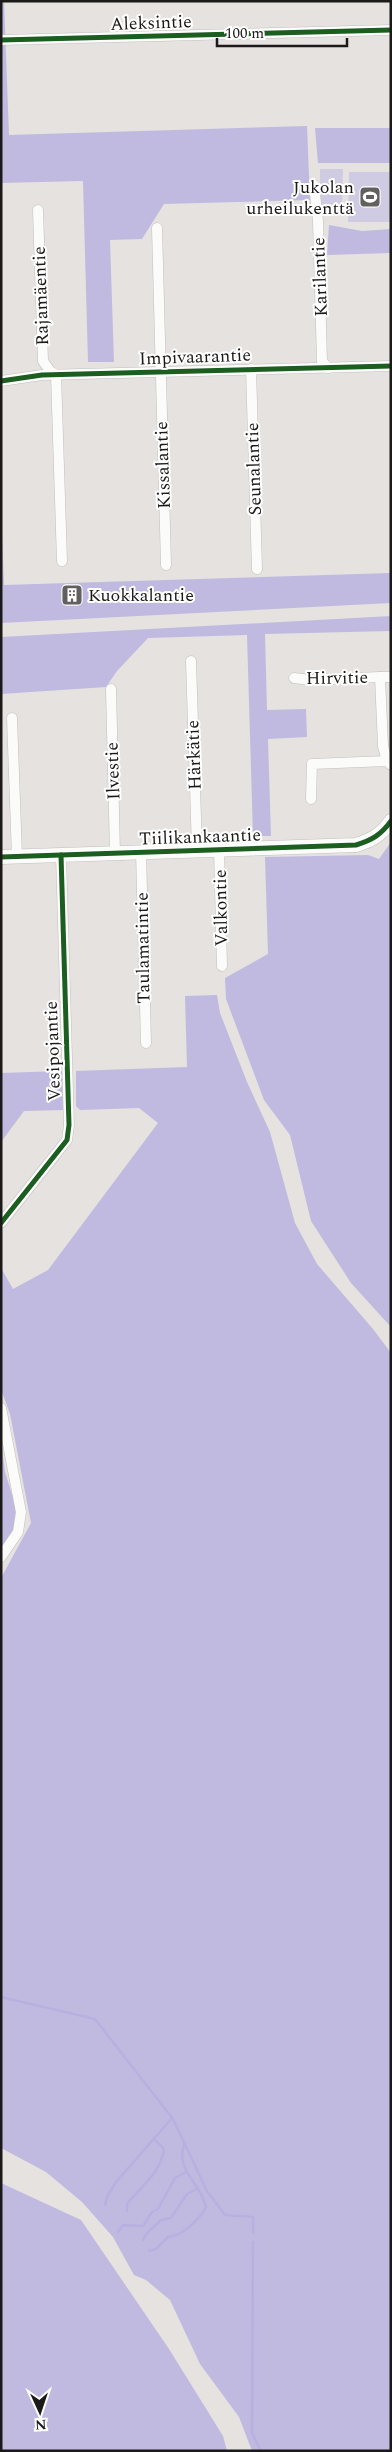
<svg xmlns="http://www.w3.org/2000/svg" width="392" height="2452" font-family="Spectral,serif">
  <style>
    .green { fill: #cecbe3 }
    .forest { fill: #c0bae0 }
    .lines { fill: none; stroke-linecap: round; stroke-linejoin: round }
    .stream { stroke: #b8b0e1; stroke-width: 2.5 }
    .street-casing { stroke: #c2bfbe; stroke-width: 11 }
    .secondary-casing { stroke: #c2bfbe; stroke-width: 15 }
    .street { stroke: #fbfbfa; stroke-width: 10 }
    .secondary { stroke: #fbfbfa; stroke-width: 14 }
    .cycleway-casing { stroke: #fff; stroke-width: 8 }
    .cycleway { stroke: #1b5e20; stroke-width: 5 }
    .labels { text-anchor: middle; dominant-baseline: central; stroke-width: 4; stroke-linejoin: round; paint-order: stroke }
    .street-label { font-size: 18px; fill: #1c1a19; stroke: #fff }
    .poi-label { font-size: 18px; fill: #1c1a19; stroke: #fff; text-anchor: end }
  </style>
  <rect width="100%" height="100%" fill="#e5e2e0"/>
  <g class="green">
    <path d="M320,169h23l-1,41 -22,-1z"/>
    <path d="M349,172h42v50h-43z"/>
  </g>
  <g class="forest">
    <path d="M1,1h3l5,134 298,-9 3,74 -146,4 -22,35 -32,1 4,122h-26l-5,-181 -82,2z"/>
    <path d="M315,128h76v35h-73z"/>
    <path d="M329,225l33,6 29,-2v24l-64,2z"/>
    <path d="M1,506l3,79 387,-12v30l-390,20z"/>
    <path d="M391,616v15l-126,3 2,76 39,-1 1,28 -39,2 3,97h-18l-6,-201 -99,3 -31,33 -11,16 -105,7v-57z"/>
    <path d="M391,842v485l-40,-44 -40,-62 -21,-86 -26,-35 -38,-101 -1,-21 43,-24 -3,-97 103,-2 11,4z"/>
    <path d="M217,995l3,18 27,69 23,50 25,91 22,41 56,65 18,24v1098h-139l-13,-34 -39,-53 -30,-64 -24,-20 -12,-5 -21,-38 -31,-35 -36,-30 -45,-24v-570l30,-55 -21,-109 -9,-25v-121l12,21 35,-19 110,-147 -19,-15 -59,2 -4,-4v-35l111,-4 -2,-71z"/>
    <path d="M62,1071l1,39 -39,1 -23,31v-69z"/>
    <path d="M1,1442l4,30 11,35v21l-15,20z"/>
    <path d="M1,2183l80,37 88,129 54,87 4,15h-226z"/>
  </g>
  <g class="lines">
    <g class="stream">
      <path d="M1,1997l94,22 78,100 34,72 18,24 28,2v16"/>
      <path d="M105,2205l2,-8 9,-15 56,-64"/>
      <path d="M127,2211v-7c13,-16 35,-33 37,-55l-10,-10"/>
      <path d="M118,2232l5,-7 20,1 9,-14 6,-3 17,-31 11,-6"/>
      <path d="M143,2240l4,-7 14,-13 10,-2 16,-24 11,-6"/>
      <path d="M253,2242l-1,191 9,18"/>
      <path d="M149,2251l7,-2 12,-12c14,-1 31,-17 38,-30 -4,-22 -33,-39 -21,-64"/>
    </g>
    <g class="street-casing">
      <g id="street">
        <path d="M1,40l390,-10"/>
        <path d="M314,185l4,36 4,140 6,7"/>
        <path d="M38,210l5,151 7,10 6,4 6,186"/>
        <path d="M157,228l9,337"/>
        <path d="M251,369l6,200"/>
        <path d="M1,381l41,-6 349,-9"/>
        <path d="M191,661l6,189"/>
        <path d="M380,677h11"/>
        <path d="M294,678l16,2 70,-3 3,69 4,15"/>
        <path d="M111,689l4,164"/>
        <path d="M12,718l5,139"/>
        <path d="M311,799l1,-35 75,-3 4,4"/>
        <path d="M219,849l3,117"/>
        <path d="M141,852l5,191"/>
        <path d="M1,1223l66,-83 2,-15 -8,-270"/>
        <path d="M1,1408l20,104 -3,20 -17,25"/>
      </g>
    </g>
    <g class="secondary-casing">
      <path id="secondary" d="M1,857l355,-12c16,-5 25,-10 35,-24"/>
    </g>
    <use href="#street" class="street"/>
    <use href="#secondary" class="secondary"/>
    <g class="cycleway-casing">
      <g id="cycleway">
        <path d="M1,40l390,-10"/>
        <path d="M1,381l41,-6 349,-9"/>
        <path d="M1,857l355,-12c16,-5 25,-10 35,-24"/>
        <path d="M1,1223l66,-83 2,-15 -8,-270"/>
      </g>
    </g>
    <use href="#cycleway" class="cycleway"/>
  </g>
  <defs>
    <g id="stadium-square" transform="scale(1.125)"><rect x="-9" y="-9" width="18" height="18" rx="4" fill="#62605f" stroke="#fff"/><path d="M0-5a6.5 5 0 1 0 0 10a6.5 5 0 1 0 0-10ZM-3.5-1.8h7v3.6h-7Z" fill="#fff"/></g>
    <g id="building-square" transform="scale(1.125)"><rect x="-9" y="-9" width="18" height="18" rx="4" fill="#62605f" stroke="#fff"/><path d="M-4-6H4V6H1V3H-1V6H-4ZM-2.5-4.3h1.7v1.8h-1.7ZM.8-4.3h1.7v1.8H.8ZM-2.5-1h1.7V.8h-1.7ZM.8-1h1.7V.8H.8Z" fill="#fff"/></g>
  </defs>
  <g fill-rule="evenodd">
    <use href="#stadium-square" x="370" y="197"/>
    <use href="#building-square" x="72" y="595"/>
  </g>
  <g class="labels">
    <g class="street-label">
      <text transform="translate(151 23) rotate(-2)">Aleksintie</text>
      <text transform="translate(320 277) rotate(-92)">Karilantie</text>
      <text transform="translate(41 296) rotate(-92)">Rajamäentie</text>
      <text transform="translate(195 357) rotate(-2)">Impivaarantie</text>
      <text transform="translate(163 465) rotate(-92)">Kissalantie</text>
      <text transform="translate(254 469) rotate(-92)">Seunalantie</text>
      <text transform="translate(337 678) rotate(-1)">Hirvitie</text>
      <text transform="translate(194 755) rotate(-92)">Härkätie</text>
      <text transform="translate(113 771) rotate(-92)">Ilvestie</text>
      <text transform="translate(200 837) rotate(-2)">Tiilikankaantie</text>
      <text transform="translate(221 908) rotate(-91)">Valkontie</text>
      <text transform="translate(143 948) rotate(-91)">Taulamatintie</text>
      <text transform="translate(53 1051) rotate(-92)">Vesipojantie</text>
    </g>
    <g class="poi-label">
      <text x="354" y="187">Jukolan<tspan x="354" dy="21">urheilukenttä</tspan></text>
      <text x="88" y="595" text-anchor="start">Kuokkalantie</text>
    </g>
  </g>
  <rect width="392" height="2452" fill="none" stroke="#1c1a19" stroke-width="5"/>
  <g transform="translate(40 2412) rotate(177)" stroke="#ffffff" stroke-width="4" paint-order="stroke">
  <path d="M0-4L9 19L0 12L-9 19Z" fill="#1c1a19"/>
  <text y="-8" font-size="14" font-weight="bold" text-anchor="middle" fill="#1c1a19">N</text>
  </g>
  <path d="M217 38v8h130v-8" fill="none" stroke="#1c1a19" stroke-width="2.5"/>
  <text x="225" y="38" font-size="15" fill="#1c1a19" stroke="#ffffff" stroke-width="4" paint-order="stroke">100 m</text>
</svg>
